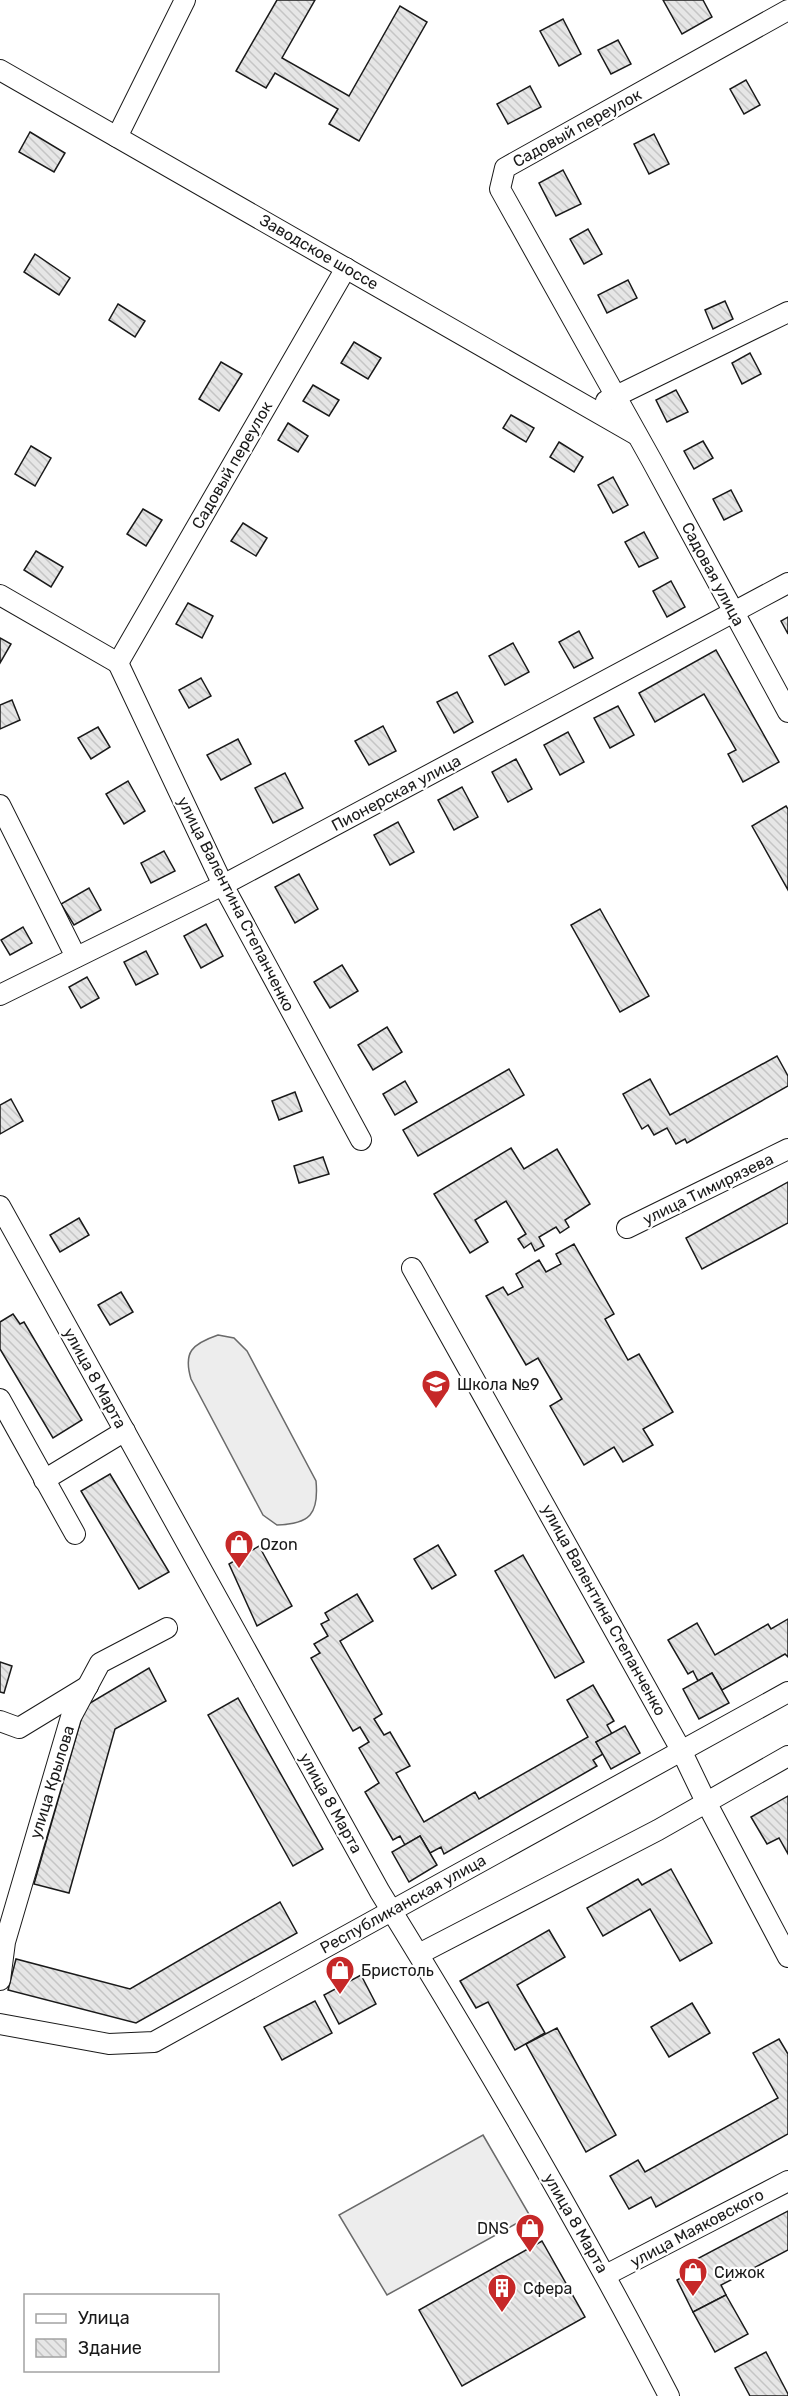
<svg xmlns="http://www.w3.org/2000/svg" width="788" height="2396" font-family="Rubik,sans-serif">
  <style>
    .pitch { fill: #ededed; stroke: #6a6a6a; stroke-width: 1.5 }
    .building { fill: url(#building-back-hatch); stroke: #1a1a1a; stroke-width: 1.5 }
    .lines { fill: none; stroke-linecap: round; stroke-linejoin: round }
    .minor-casing { stroke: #1a1a1a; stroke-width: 22 }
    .minor { stroke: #fff; stroke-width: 20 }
    .labels { text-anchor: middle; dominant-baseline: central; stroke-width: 4.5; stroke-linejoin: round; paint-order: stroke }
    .street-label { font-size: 16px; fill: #1a1a1a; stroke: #fff }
    .poi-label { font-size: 16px; fill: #1a1a1a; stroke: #fff; text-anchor: start }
  </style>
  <defs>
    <pattern id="building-back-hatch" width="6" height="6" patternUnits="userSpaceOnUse" patternTransform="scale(1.5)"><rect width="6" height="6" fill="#e6e6e6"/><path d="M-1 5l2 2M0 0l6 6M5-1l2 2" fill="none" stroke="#c5c5c5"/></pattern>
  </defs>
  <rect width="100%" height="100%" fill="#fff"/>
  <g class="pitch">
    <path d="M218,1335l16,3 13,13 69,130c3,33 -6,43 -39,44l-14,-10 -72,-136c-8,-27 1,-35 27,-44z"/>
    <path d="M483,2135l47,81 -143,79 -48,-80z"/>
  </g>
  <g class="building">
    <path d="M277,0h38l-33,58 67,38 51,-90 27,16 -68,119 -30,-17 9,-15 -63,-36 -9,15 -30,-17z"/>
    <path d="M663,0h40l9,17 -30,17z"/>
    <path d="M563,19l18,35 -22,12 -19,-35z"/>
    <path d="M618,40l13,24 -20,10 -13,-24z"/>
    <path d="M746,80l14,25 -16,9 -14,-25z"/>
    <path d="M530,86l11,21 -33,17 -11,-20z"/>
    <path d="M30,132l35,21 -11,19 -35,-20z"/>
    <path d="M654,134l15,30 -20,10 -15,-30z"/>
    <path d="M563,170l18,34 -25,12 -17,-33z"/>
    <path d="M588,229l14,25 -18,10 -14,-25z"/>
    <path d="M35,254l35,24 -11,17 -35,-23z"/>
    <path d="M628,280l9,18 -30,15 -9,-18z"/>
    <path d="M725,301l8,18 -20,10 -8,-19z"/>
    <path d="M118,304l27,17 -10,16 -26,-17z"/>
    <path d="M354,342l27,16 -13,21 -27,-16z"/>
    <path d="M750,353l11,21 -19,10 -10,-21z"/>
    <path d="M221,362l21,12 -23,37 -20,-12z"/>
    <path d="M313,385l26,15 -10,16 -26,-15z"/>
    <path d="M676,390l12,22 -21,10 -11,-22z"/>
    <path d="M511,415l23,13 -8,14 -23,-14z"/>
    <path d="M288,423l20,13 -10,16 -20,-12z"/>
    <path d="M703,441l10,17 -19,11 -10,-18z"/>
    <path d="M559,442l24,15 -9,15 -24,-15z"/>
    <path d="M31,446l20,12 -16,28 -20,-12z"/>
    <path d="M613,477l15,28 -15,8 -15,-28z"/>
    <path d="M731,490l11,21 -18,9 -11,-21z"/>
    <path d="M143,509l19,11 -16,26 -19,-12z"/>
    <path d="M243,523l24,15 -11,18 -25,-15z"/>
    <path d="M644,532l14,26 -19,9 -14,-25z"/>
    <path d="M36,551l27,16 -12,20 -27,-17z"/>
    <path d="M671,581l14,26 -18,10 -14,-26z"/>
    <path d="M188,603l25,13 -11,22 -26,-14z"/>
    <path d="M788,617v17l-7,-13z"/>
    <path d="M579,631l14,27 -19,10 -15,-26z"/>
    <path d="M0,638l11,6 -11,19z"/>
    <path d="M513,643l16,29 -24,13 -16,-29z"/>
    <path d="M716,650l63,112 -36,20 -15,-28 8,-4 -32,-56 -49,28 -16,-29z"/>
    <path d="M201,678l10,18 -22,12 -10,-18z"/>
    <path d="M457,692l16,30 -19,11 -17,-31z"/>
    <path d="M12,700l8,20 -20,9v-24z"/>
    <path d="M618,706l16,29 -24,13 -16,-30z"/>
    <path d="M383,726l13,25 -27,14 -14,-24z"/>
    <path d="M98,727l12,20 -19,12 -13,-21z"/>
    <path d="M568,732l16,30 -24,13 -16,-30z"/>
    <path d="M238,739l13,25 -30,16 -14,-25z"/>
    <path d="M516,759l16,30 -24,13 -16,-30z"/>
    <path d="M285,773l18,35 -30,15 -18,-35z"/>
    <path d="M128,781l17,30 -21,13 -18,-30z"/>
    <path d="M462,787l16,30 -24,13 -16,-30z"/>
    <path d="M786,806l2,3v81l-36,-64z"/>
    <path d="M398,822l16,30 -24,13 -16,-30z"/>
    <path d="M164,851l11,20 -24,12 -10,-20z"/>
    <path d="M299,874l19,35 -23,14 -20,-36z"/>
    <path d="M89,888l12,22 -27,15 -13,-21z"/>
    <path d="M600,909l49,87 -29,16 -49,-87z"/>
    <path d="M206,924l17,32 -22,12 -17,-32z"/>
    <path d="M23,927l9,16 -22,12 -9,-15z"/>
    <path d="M146,951l12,23 -22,11 -12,-23z"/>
    <path d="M342,965l16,26 -28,17 -16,-26z"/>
    <path d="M87,977l12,21 -18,10 -12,-21z"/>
    <path d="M387,1027l15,25 -29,18 -15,-25z"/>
    <path d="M777,1056l11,20v10l-101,57 -2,-4 -9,5 -9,-16 -13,7 -6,-10 -6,4 -19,-35 27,-15 20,36z"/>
    <path d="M509,1069l15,26 -106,61 -15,-26z"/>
    <path d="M405,1081l12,21 -22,13 -12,-21z"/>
    <path d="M295,1092l7,19 -23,9 -7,-19z"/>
    <path d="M11,1099l12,22 -23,13v-29z"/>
    <path d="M511,1148l13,21 33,-20 33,55 -25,16 4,7 -9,6 -4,-6 -17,10 5,9 -9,5 -4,-8 -7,5 -6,-9 8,-5 -20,-33 -31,19 13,22 -18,11 -36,-59z"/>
    <path d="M323,1157l6,17 -30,9 -5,-17z"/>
    <path d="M788,1182v41l-86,46 -16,-31z"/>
    <path d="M79,1218l10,17 -29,17 -10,-17z"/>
    <path d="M574,1244l40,70 -9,5 23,41 11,-6 34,58 -30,17 10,16 -30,17 -9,-15 -30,18 -34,-59 12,-7 -24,-41 -12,7 -40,-69 17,-9 5,8 15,-8 -7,-13 23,-14 7,12 15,-8 -5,-10z"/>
    <path d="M121,1292l12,20 -23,13 -12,-20z"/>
    <path d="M13,1314l7,10 4,-2 58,98 -29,18 -53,-89v-27z"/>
    <path d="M110,1474l59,98 -30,17 -58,-98z"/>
    <path d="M438,1545l18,30 -24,14 -18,-30z"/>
    <path d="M259,1546l33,60 -35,20 -28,-62z"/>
    <path d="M523,1555l61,107 -29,16 -60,-107z"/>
    <path d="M357,1594l16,27 -33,20 42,73 -8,5 10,16 6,-3 20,34 -14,7 28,49 51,-30 4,7 109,-62 -21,-37 26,-15 21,36 -7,4 5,9 -16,8 7,12 -10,6 4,6 -153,88 -3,-7 -11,6 -10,-17 -15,9 -5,-9 -7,4 -28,-48 14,-9 -20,-35 10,-6 -9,-15 -7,4 -42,-73 9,-5 -6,-9 14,-8 -7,-12 8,-4 -4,-7z"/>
    <path d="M788,1619v38l-3,-3 -63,36 -10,-17 -14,8 -5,-10 -5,3 -20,-34 29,-17 18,32 53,-31 3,5z"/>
    <path d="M0,1662l12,4 -8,27 -4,-1z"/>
    <path d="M149,1668l17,33 -51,28 -46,164 -35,-9 51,-178z"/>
    <path d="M712,1673l17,30 -30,16 -16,-30z"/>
    <path d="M238,1698l85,151 -30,17 -85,-151z"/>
    <path d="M625,1726l15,27 -29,16 -15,-27z"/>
    <path d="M788,1796v58l-9,-16 -12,6 -16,-27z"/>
    <path d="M420,1836l17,29 -28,17 -17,-30z"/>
    <path d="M671,1869l41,74 -32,18 -30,-52 -47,27 -16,-28 51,-29 4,6z"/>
    <path d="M280,1902l17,31 -161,90 -128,-33 8,-31 114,30z"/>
    <path d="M549,1930l16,27 -48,28 28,48 -30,17 -27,-48 -12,6 -16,-27z"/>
    <path d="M361,1975l15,29 -37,20 -15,-29z"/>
    <path d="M315,2001l17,32 -50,27 -18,-33z"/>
    <path d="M692,2003l18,30 -41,24 -18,-30z"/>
    <path d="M557,2028l59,107 -30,17 -60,-108z"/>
    <path d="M779,2039l9,15v80l-132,73 -5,-10 -22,12 -19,-33 28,-16 7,12 133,-74 -25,-45z"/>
    <path d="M788,2211v39l-67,35 5,10 -33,17 -16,-32 22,-12 -4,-8z"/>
    <path d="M542,2241l43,76 -123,69 -43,-76z"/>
    <path d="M726,2295l22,39 -33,18 -22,-40z"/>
    <path d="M766,2352l22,42v2h-38l-15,-28z"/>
  </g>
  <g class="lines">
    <g class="minor-casing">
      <g id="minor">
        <path d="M788,10l-283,158 -5,21 152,272 136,251"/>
        <path d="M0,70l635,364"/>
        <path d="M117,137l68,-137"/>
        <path d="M606,401l182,-89"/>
        <path d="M0,595l118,68"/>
        <path d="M118,663l105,222 138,255"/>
        <path d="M118,663l228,-395"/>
        <path d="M0,805l76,152"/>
        <path d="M0,995l223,-110 565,-302"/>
        <path d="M0,1206l380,686c102,165 200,332 289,504"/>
        <path d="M627,1228l161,-79"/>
        <path d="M412,1268l269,482 25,52 82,155"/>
        <path d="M0,1399l75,135"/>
        <path d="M44,1480l81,-49"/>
        <path d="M0,1721l19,7 69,-42"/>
        <path d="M419,1954l239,-124 130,-74"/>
        <path d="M0,1980l5,-38 66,-225 29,-54 67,-35"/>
        <path d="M0,2024l109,20 45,-2 634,-350"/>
        <path d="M606,2275l182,-94"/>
      </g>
    </g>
    <use href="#minor" class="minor"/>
  </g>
  <defs>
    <g id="school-pin" transform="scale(1.5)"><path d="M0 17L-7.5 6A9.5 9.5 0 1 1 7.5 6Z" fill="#c62828" stroke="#fff"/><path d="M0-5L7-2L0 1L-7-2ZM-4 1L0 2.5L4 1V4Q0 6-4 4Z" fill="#fff"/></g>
    <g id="shop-pin" transform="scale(1.5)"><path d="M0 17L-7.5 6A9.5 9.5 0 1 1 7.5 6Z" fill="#c62828" stroke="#fff"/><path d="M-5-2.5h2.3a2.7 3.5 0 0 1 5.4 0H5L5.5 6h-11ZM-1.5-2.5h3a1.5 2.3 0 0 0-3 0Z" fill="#fff"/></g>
    <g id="building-pin" transform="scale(1.5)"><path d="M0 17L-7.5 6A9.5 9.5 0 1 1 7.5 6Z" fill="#c62828" stroke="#fff"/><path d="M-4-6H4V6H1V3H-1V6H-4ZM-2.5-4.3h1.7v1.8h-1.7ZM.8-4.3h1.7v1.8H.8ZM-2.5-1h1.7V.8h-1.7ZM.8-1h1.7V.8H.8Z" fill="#fff"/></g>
  </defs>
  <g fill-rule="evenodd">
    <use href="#school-pin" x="436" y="1384"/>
    <use href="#shop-pin" x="239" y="1544"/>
    <use href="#shop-pin" x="340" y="1970"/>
    <use href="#shop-pin" x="530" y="2228"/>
    <use href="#shop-pin" x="693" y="2272"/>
    <use href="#building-pin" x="502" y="2288"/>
  </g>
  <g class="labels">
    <g class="street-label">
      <text transform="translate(577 128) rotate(-29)">Садовый переулок</text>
      <text transform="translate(319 252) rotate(30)">Заводское шоссе</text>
      <text transform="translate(232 465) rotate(-60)">Садовый переулок</text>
      <text transform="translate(713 574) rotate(62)">Садовая улица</text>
      <text transform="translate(396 793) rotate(-28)">Пионерская улица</text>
      <text transform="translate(236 904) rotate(63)">улица Валентина Степанченко</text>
      <text transform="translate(708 1189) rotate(-26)">улица Тимирязева</text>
      <text transform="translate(95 1378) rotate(61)">улица 8 Марта</text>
      <text transform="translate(604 1610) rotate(61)">улица Валентина Степанченко</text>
      <text transform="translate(52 1782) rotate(-73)">улица Крылова</text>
      <text transform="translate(331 1803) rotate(61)">улица 8 Марта</text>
      <text transform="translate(403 1904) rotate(-29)">Республиканская улица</text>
      <text transform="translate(576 2223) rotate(60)">улица 8 Марта</text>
      <text transform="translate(697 2228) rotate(-28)">улица Маяковского</text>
    </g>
    <g class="poi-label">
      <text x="457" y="1384">Школа №9</text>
      <text x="260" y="1544">Ozon</text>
      <text x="361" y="1970">Бристоль</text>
      <text x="509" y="2228" text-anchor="end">DNS</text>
      <text x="714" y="2272">Сижок</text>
      <text x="523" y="2288">Сфера</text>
    </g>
  </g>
  <rect x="24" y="2294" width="195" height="78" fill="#ffffff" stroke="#a3a3a3" stroke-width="1.5"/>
  <rect x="36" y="2314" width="30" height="9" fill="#ffffff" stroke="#a3a3a3" stroke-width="1.5"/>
  <text x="78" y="2324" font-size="18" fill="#1a1a1a">Улица</text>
  <rect x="36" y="2339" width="30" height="18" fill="url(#building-back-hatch)" stroke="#a3a3a3" stroke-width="1.5"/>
  <text x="78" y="2354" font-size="18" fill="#1a1a1a">Здание</text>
</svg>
